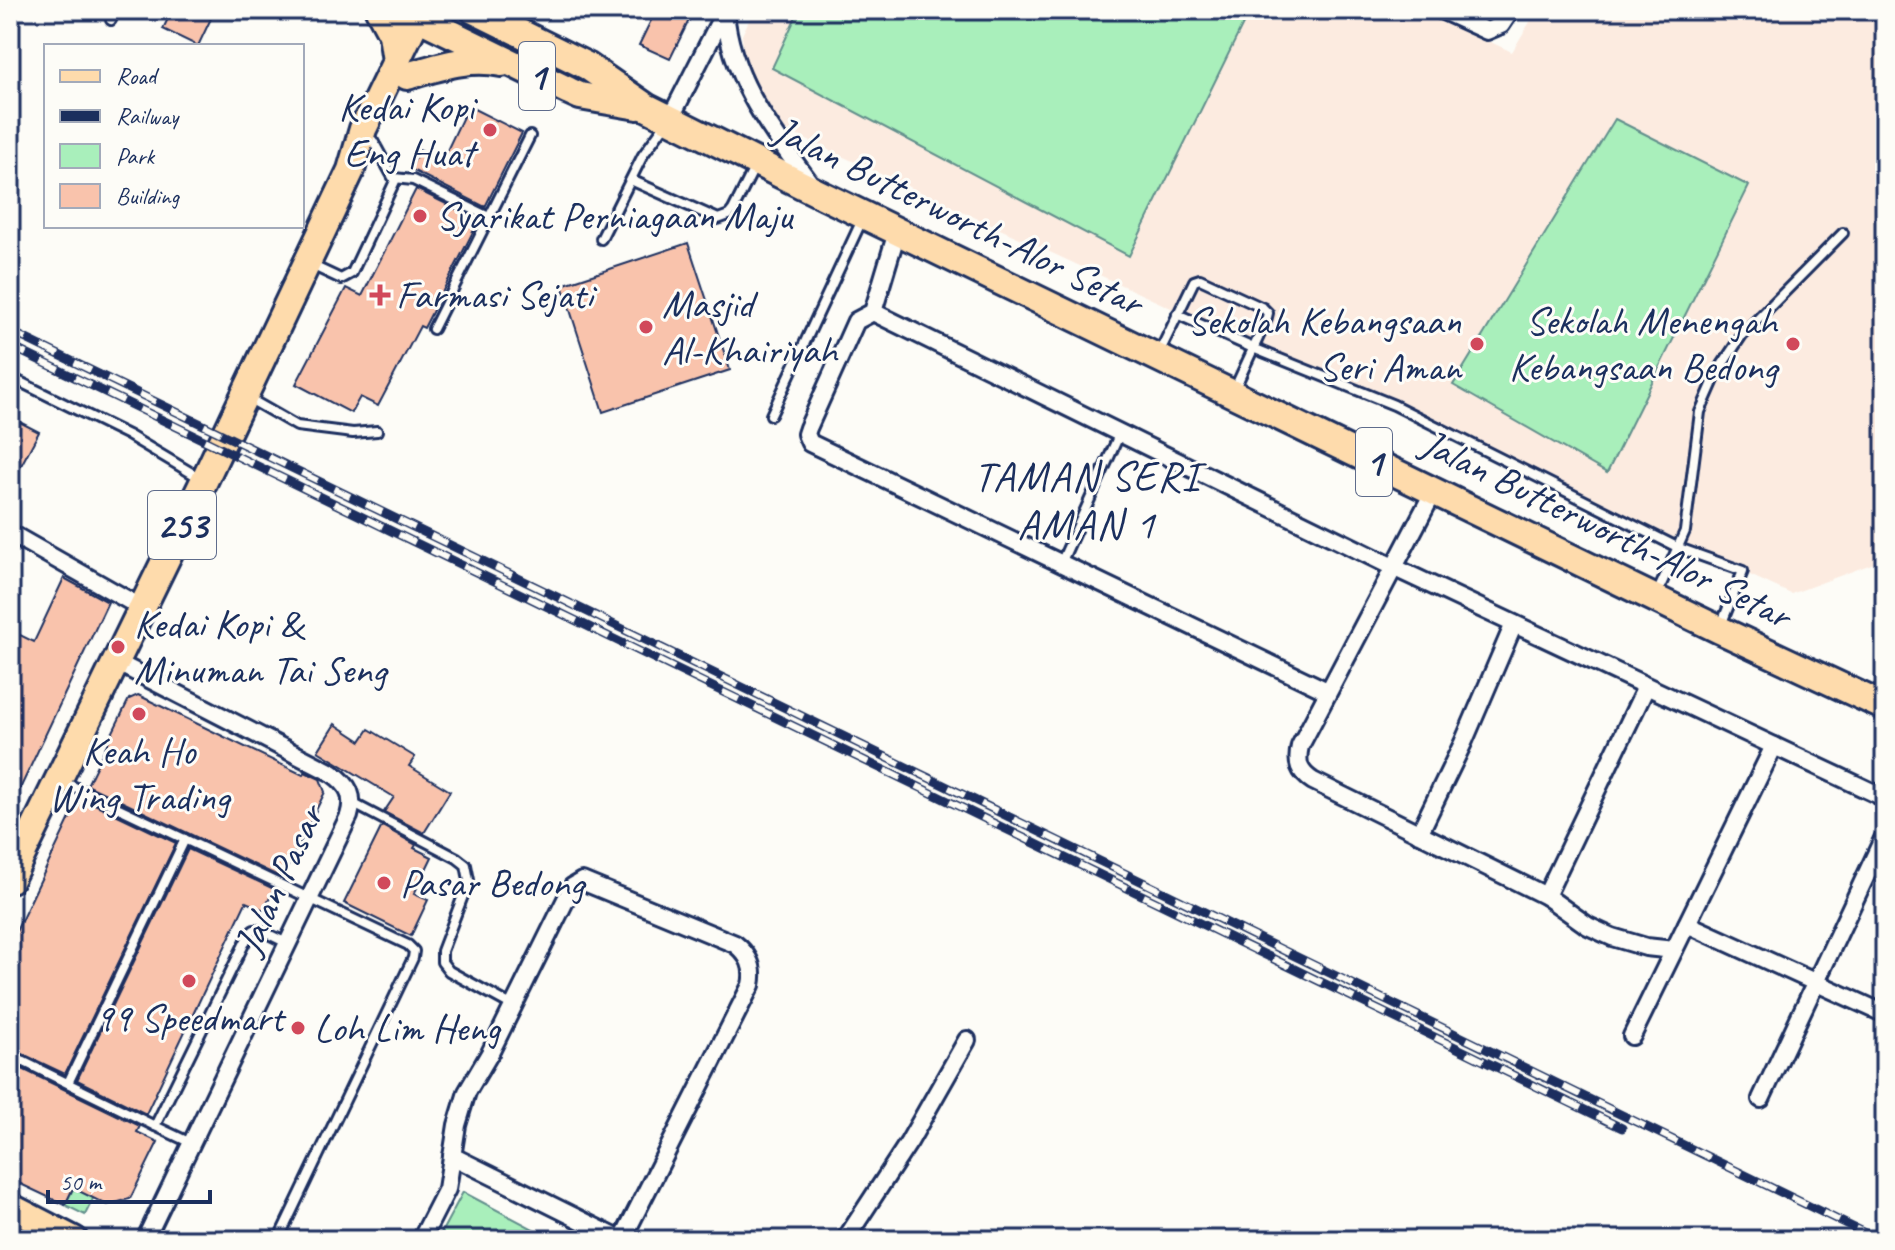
<svg xmlns="http://www.w3.org/2000/svg" width="1895" height="1250" font-family="Caveat,sans-serif">
  <style>
    .built { fill: #fcebe0 }
    .green { fill: #a9efbb; stroke: #628f8c; stroke-width: 2 }
    .building { fill: #f9c3ac; stroke: #1b2f5e; stroke-width: 2 }
    .lines { fill: none; stroke-linecap: round; stroke-linejoin: round }
    .service-casing { stroke: #1b2f5e; stroke-width: 14 }
    .minor-casing { stroke: #1b2f5e; stroke-width: 22 }
    .primary-casing { stroke: #1b2f5e; stroke-width: 32 }
    .service { stroke: #fdfcf7; stroke-width: 8 }
    .minor { stroke: #fdfcf7; stroke-width: 16 }
    .primary { stroke: #fedbac; stroke-width: 26 }
    .rail-casing { stroke: #1b2f5e; stroke-width: 9 }
    .rail { stroke: #fdfcf7; stroke-width: 6; stroke-dasharray: 18; stroke-linecap: butt }
    .poi-dot { fill: #d1495b; stroke: #fdfcf7; stroke-width: 3 }
    .labels { text-anchor: middle; dominant-baseline: central; stroke-width: 6; stroke-linejoin: round; paint-order: stroke }
    .shield { fill: #fdfcf7; stroke: #5f6c8c; stroke-width: 2 }
    .shield-label { font-size: 38px; font-weight: bold; fill: #1b2f5e }
    .poi-label { font-size: 40px; fill: #1b2f5e; stroke: #fdfcf7; text-anchor: start }
    .street-label { font-size: 40px; fill: #1b2f5e; stroke: #fdfcf7 }
    .neighbourhood-label { font-size: 42px; letter-spacing: 2px; fill: #1b2f5e; stroke: #fdfcf7 }
  </style>
  <rect width="100%" height="100%" fill="#fdfcf7"/>
  <filter id="ink" filterUnits="userSpaceOnUse"><feTurbulence type="fractalNoise" baseFrequency=".0125" numOctaves="2"/><feDisplacementMap in="SourceGraphic" scale="16" xChannelSelector="R" yChannelSelector="G"/><feConvolveMatrix kernelMatrix="1 2 1 2 8 2 1 2 1" color-interpolation-filters="sRGB"/></filter>
  <g filter="url(#ink)">
    <path class="built" d="M754,10h668l90,42 25,-42h348v549l-94,35 -1008,-465 -38,-54 -3,-40z"/>
    <g class="green">
      <path d="M799,10h451l-121,246 -357,-188z"/>
      <path d="M1615,119l134,67 -142,287 -154,-88z"/>
      <path d="M108,1118l20,10 -43,87 -20,-10z"/>
      <path d="M463,1192l91,48h-102l-11,-7z"/>
    </g>
    <g class="building">
      <path d="M172,10h43l-17,36 -35,-17z"/>
      <path d="M656,10h38l-24,49 -31,-14z"/>
      <path d="M468,106l54,27 -37,74 -75,-38 9,-19 23,11z"/>
      <path d="M416,189l63,31 -55,108 -4,-2 -42,80 -18,-9 -9,16 -55,-29 50,-96 16,8z"/>
      <path d="M688,243l42,127 -127,42 -41,-127z"/>
      <path d="M10,417l29,15 -29,54z"/>
      <path d="M64,578l44,24 -98,208v-180l24,12z"/>
      <path d="M138,695l165,80 2,-3 15,7 5,13 -41,83 -2,-1 -2,3 -193,-92 42,-86z"/>
      <path d="M335,724l26,17 8,-12 46,28 -6,9 41,25 -26,42 -40,-21 10,-15 -76,-46z"/>
      <path d="M80,797l96,46 -111,231 -55,-26v-104z"/>
      <path d="M382,826l34,19 -2,3 18,9 -18,37 14,6 -17,36 -67,-33z"/>
      <path d="M188,849l86,40 -10,21 -18,-8 -100,212 -69,-34z"/>
      <path d="M10,1063l130,63 -3,6 21,10 -28,57 -23,6 -34,-17 -8,17 -55,-26z"/>
    </g>
    <g class="lines">
      <g class="service-casing">
        <g id="service">
          <path d="M111,20l4,-10"/>
          <path d="M10,58h1"/>
          <path d="M394,178l19,2 76,37"/>
          <path d="M631,180l87,39 11,-4 4,-5 22,-44"/>
          <path d="M601,239l42,-84 24,-33"/>
          <path d="M309,264l32,15 11,-6 43,-92 -22,-40"/>
          <path d="M1177,314l76,34 141,57 285,143 64,23 -22,54"/>
          <path d="M433,329l97,-193"/>
          <path d="M1159,353l35,-72 6,-2 63,29 5,5 -2,8 -32,69"/>
          <path d="M10,377l118,58 72,43"/>
          <path d="M248,398l49,28 56,7 24,-2"/>
          <path d="M771,415l91,-195"/>
          <path d="M10,550l6,-13"/>
          <path d="M1061,563l59,-130"/>
          <path d="M1656,596l29,-65 15,-119 18,-41 24,-36 101,-102"/>
          <path d="M62,781l346,164 6,6 -1,7 -135,282"/>
          <path d="M352,803l105,55 9,7 3,15 -27,71v11l7,9 64,35"/>
          <path d="M10,1055l145,71"/>
          <path d="M68,1083l117,-244"/>
          <path d="M191,1143l-36,-17 94,-192 5,-4 8,1 25,12"/>
        </g>
      </g>
      <g class="minor-casing">
        <g id="minor">
          <path d="M1441,10l46,21 14,-6 10,-15"/>
          <path d="M725,12c6,69 48,120 87,174"/>
          <path d="M670,119l55,-108"/>
          <path d="M897,232l-24,80 -17,9 -48,107 -2,6 4,9 517,248"/>
          <path d="M873,312l520,255 492,231"/>
          <path d="M1434,491l-134,255c-4,17 -1,26 13,35l233,115 42,30 24,11 34,10 28,3"/>
          <path d="M10,533l132,75"/>
          <path d="M116,662l216,111c17,12 23,23 17,43l-204,424"/>
          <path d="M1419,834l44,-91 51,-119"/>
          <path d="M1546,896l100,-209"/>
          <path d="M1687,924l198,90"/>
          <path d="M1632,1036l142,-290"/>
          <path d="M1761,1099l124,-264"/>
          <path d="M452,1156l169,84"/>
          <path d="M421,1240l26,-51 10,-64 10,-33 23,-39 82,-166 10,-6 153,63c14,11 20,23 16,41l-129,255"/>
          <path d="M845,1240l64,-98 58,-102"/>
        </g>
      </g>
      <g class="primary-casing">
        <g id="primary">
          <path d="M379,10l13,24 4,27"/>
          <path d="M403,10l166,81 11,5 58,10"/>
          <path d="M474,10l113,56 59,41 170,85 904,438 165,77"/>
          <path d="M407,76c32,-9 61,-20 95,-13"/>
          <path d="M10,879l194,-398 147,-311 12,-41 58,-119"/>
          <path d="M10,1207l64,33"/>
        </g>
      </g>
      <use href="#service" class="service"/>
      <use href="#minor" class="minor"/>
      <use href="#primary" class="primary"/>
      <g class="rail-casing">
        <g id="rail">
          <path d="M10,331l1869,909"/>
          <path d="M10,346l1612,782"/>
        </g>
      </g>
      <use href="#rail" class="rail"/>
    </g>
  </g>
  <g class="poi-dot">
    <circle cx="490" cy="130" r="8"/>
    <circle cx="420" cy="216" r="8"/>
    <path d="M376 283h8v8h8v8h-8v8h-8v-8h-8v-8h8z"/>
    <circle cx="646" cy="327" r="8"/>
    <circle cx="1477" cy="344" r="8"/>
    <circle cx="1793" cy="344" r="8"/>
    <circle cx="118" cy="647" r="8"/>
    <circle cx="139" cy="714" r="8"/>
    <circle cx="384" cy="883" r="8"/>
    <circle cx="189" cy="981" r="8"/>
    <circle cx="298" cy="1028" r="8"/>
  </g>
  <g class="labels">
    <g class="shield">
      <rect x="519" y="42" width="36" height="68" rx="6"/>
      <rect x="1356" y="428" width="36" height="68" rx="6"/>
      <rect x="148" y="491" width="68" height="68" rx="6"/>
    </g>
    <g class="shield-label">
      <text x="537" y="76">1</text>
      <text x="1374" y="462">1</text>
      <text x="182" y="525">253</text>
    </g>
    <g class="poi-label">
      <text x="474" y="107" text-anchor="end">Kedai Kopi<tspan x="474" dy="46">Eng Huat</tspan></text>
      <text x="436" y="216">Syarikat Perniagaan Maju</text>
      <text x="396" y="295">Farmasi Sejati</text>
      <text x="662" y="304">Masjid<tspan x="662" dy="46">Al-Khairiyah</tspan></text>
      <text x="1461" y="321" text-anchor="end">Sekolah Kebangsaan<tspan x="1461" dy="46">Seri Aman</tspan></text>
      <text x="1777" y="321" text-anchor="end">Sekolah Menengah<tspan x="1777" dy="46">Kebangsaan Bedong</tspan></text>
      <text x="134" y="624">Kedai Kopi &amp;<tspan x="134" dy="46">Minuman Tai Seng</tspan></text>
      <text x="139" y="751" text-anchor="middle">Keah Ho<tspan x="139" dy="46">Wing Trading</tspan></text>
      <text x="400" y="883">Pasar Bedong</text>
      <text x="189" y="1018" text-anchor="middle">99 Speedmart</text>
      <text x="314" y="1028">Loh Lim Heng</text>
    </g>
    <g class="street-label">
      <text transform="translate(958 216) rotate(26)">Jalan Butterworth-Alor Setar</text>
      <text transform="translate(1606 529) rotate(26)">Jalan Butterworth-Alor Setar</text>
      <text transform="translate(279 880) rotate(-65)">Jalan Pasar</text>
    </g>
    <g class="neighbourhood-label">
      <text x="1087" y="476">TAMAN SERI<tspan x="1087" dy="48">AMAN 1</tspan></text>
    </g>
  </g>
  <rect width="1895" height="1250" fill="none" stroke="#fdfcf7" stroke-width="40"/>
  <rect x="20" y="20" width="1855" height="1210" fill="none" stroke="#1b2f5e" stroke-width="3" filter="url(#ink)"/>
  <rect x="44" y="44" width="260" height="184" fill="#fdfcf7" stroke="#a3aaba" stroke-width="2"/>
  <rect x="60" y="70" width="40" height="12" fill="#fedbac" stroke="#a3aaba" stroke-width="2"/>
  <text x="116" y="84" font-size="24" fill="#1b2f5e">Road</text>
  <rect x="60" y="110" width="40" height="12" fill="#1b2f5e" stroke="#a3aaba" stroke-width="2"/>
  <text x="116" y="124" font-size="24" fill="#1b2f5e">Railway</text>
  <rect x="60" y="144" width="40" height="24" fill="#a9efbb" stroke="#a3aaba" stroke-width="2"/>
  <text x="116" y="164" font-size="24" fill="#1b2f5e">Park</text>
  <rect x="60" y="184" width="40" height="24" fill="#f9c3ac" stroke="#a3aaba" stroke-width="2"/>
  <text x="116" y="204" font-size="24" fill="#1b2f5e">Building</text>
  <path d="M48 1190v12h162v-12" fill="none" stroke="#1b2f5e" stroke-width="4"/>
  <text x="60" y="1190" font-size="24" fill="#1b2f5e" stroke="#fdfcf7" stroke-width="6" paint-order="stroke">50 m</text>
</svg>
